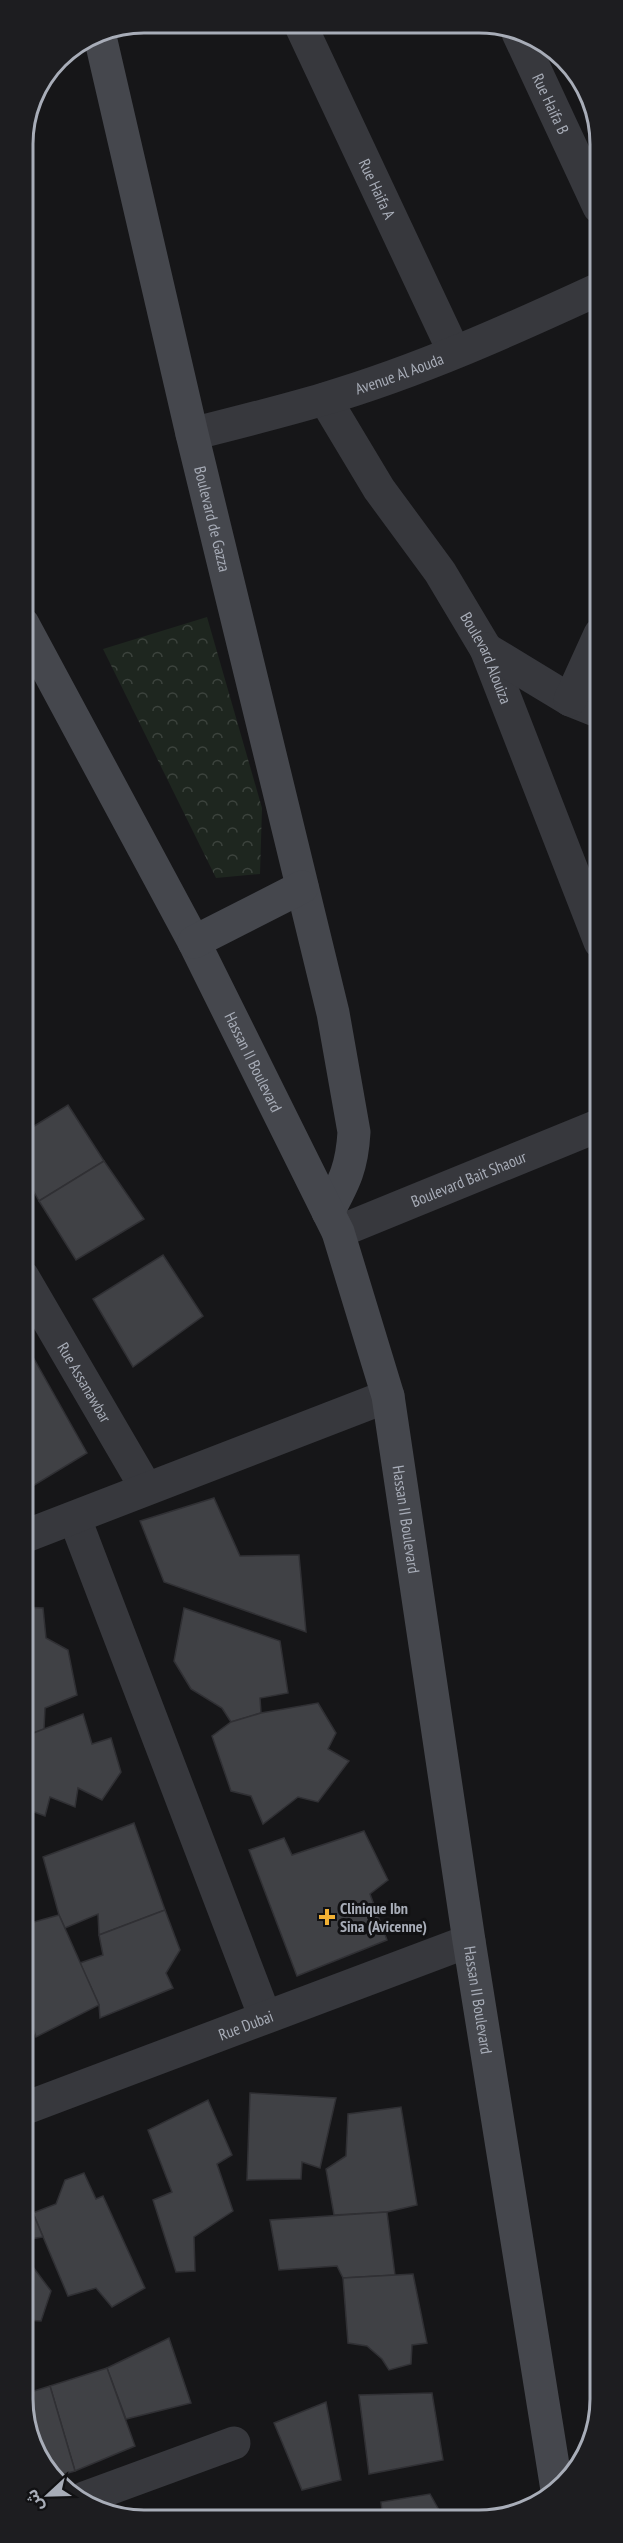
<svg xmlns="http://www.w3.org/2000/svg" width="623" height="2543" font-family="'PT Sans Narrow','Noto Sans Arabic',sans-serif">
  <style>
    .forest { fill: url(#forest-crowns) }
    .building { fill: #404145; stroke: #303034; stroke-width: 1.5 }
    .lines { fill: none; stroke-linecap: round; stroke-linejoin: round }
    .street { stroke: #37383d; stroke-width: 33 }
    .secondary { stroke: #45474d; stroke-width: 33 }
    .poi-dot { fill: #f2b134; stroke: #111113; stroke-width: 2 }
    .labels { text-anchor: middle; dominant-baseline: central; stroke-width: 6; stroke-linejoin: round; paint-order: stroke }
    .street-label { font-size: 16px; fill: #a8adb8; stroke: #111113 }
    .poi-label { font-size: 16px; font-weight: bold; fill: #a8adb8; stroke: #111113; text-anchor: start }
    .rim { fill: none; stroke: #a8adb8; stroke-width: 3 }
  </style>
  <defs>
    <pattern id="forest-crowns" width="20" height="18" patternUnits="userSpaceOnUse" patternTransform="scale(1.5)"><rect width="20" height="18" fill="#1e261f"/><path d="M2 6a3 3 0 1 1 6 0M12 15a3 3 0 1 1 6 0" fill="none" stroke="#3c433d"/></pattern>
  </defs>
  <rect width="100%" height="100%" fill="#161618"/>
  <path class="forest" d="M207,617l55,191 -2,66 -44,4 -113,-229z"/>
  <g class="building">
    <path d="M68,1105l36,56 -65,40 -16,-29v-39z"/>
    <path d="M104,1161l40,58 -68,41 -37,-59z"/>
    <path d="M163,1255l40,61 -70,51 -40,-68z"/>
    <path d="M33,1357l54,96 -64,39v-129z"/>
    <path d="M214,1498l26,58 59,-1 7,77 -142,-50 -24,-61z"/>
    <path d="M23,1607l20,1 3,30 22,12 9,45 -32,13 -1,21 -21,8z"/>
    <path d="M184,1608l96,33 8,52 -28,5 1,15 -30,9 -9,-14 -31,-19 -17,-28z"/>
    <path d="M318,1703l18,30 -8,16 21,12 -31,41 -20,-5 -35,27 -12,-28 -20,-5 -19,-55 19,-14 30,-9z"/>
    <path d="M83,1714l9,30 19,-6 10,34 -19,28 -24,-12 -3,19 -25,-10 -5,19 -22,-8v-71z"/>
    <path d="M134,1823l31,87 -66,25 -1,-21 -33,14 -6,-13 -16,-58z"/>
    <path d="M364,1831l24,49 -18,14 17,46 -90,36 -48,-126 35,-12 8,17z"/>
    <path d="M165,1910l15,40 -14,23 7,15 -73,30 -1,-13 -19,-42 23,-8 -4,-20z"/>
    <path d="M59,1915l40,90 -63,32 -13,-39v-73z"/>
    <path d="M250,2093l86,5 -16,70 -18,-6 -1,17 -54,1z"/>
    <path d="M208,2100l24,55 -15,9 16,47 -39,26 1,34 -19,1 -23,-72 19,-8 -24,-62z"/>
    <path d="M401,2107l16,98 -30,7 -53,3 -8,-46 20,-13 2,-42z"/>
    <path d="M84,2173l12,26 7,-3 42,92 -33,19 -16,-19 -28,8 -35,-83 23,-9 9,-24z"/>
    <path d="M24,2187l9,26 10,24 -19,3z"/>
    <path d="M387,2212l8,63 -52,3 -6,-12 -58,4 -9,-50z"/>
    <path d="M24,2255l27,36 -10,30 -17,-1z"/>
    <path d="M413,2274l14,69 -15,2 -1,19 -22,6 -7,-11 -15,-13 -19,-3 -5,-65z"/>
    <path d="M169,2338l22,65 -65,16 -19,-51z"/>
    <path d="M107,2368l28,78 -60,25 -25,-85z"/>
    <path d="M50,2386l25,85 -21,6 -30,-62v-21z"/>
    <path d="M432,2393l11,67 -74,14 -10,-79z"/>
    <path d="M326,2402l15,78 -39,10 -28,-67z"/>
    <path d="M430,2494l14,25h-61l-2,-17z"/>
    <path d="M321,2510l3,9h-27z"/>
  </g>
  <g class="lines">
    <g class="street">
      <path id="s1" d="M300,24l154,328"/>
      <path id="s2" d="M518,33l81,174"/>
      <path id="s3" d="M325,399l54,90 61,83 46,77 114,293"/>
      <path id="s4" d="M192,434c44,-11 88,-22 132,-35 95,-28 186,-69 275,-110"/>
      <path d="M486,649l84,51 30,12"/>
      <path d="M570,700l30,-66"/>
      <path id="s5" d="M338,1232l262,-107"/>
      <path id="s6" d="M23,1277l123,211"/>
      <path d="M75,1519l190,498"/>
      <path d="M23,1537l365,-141"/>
      <path id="s7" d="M23,2109l446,-168"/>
      <path d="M84,2498l150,-55"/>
    </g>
    <g class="secondary">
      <path id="s8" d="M99,32l93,402 141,579 21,119c-2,36 -10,50 -26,80"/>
      <path id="s9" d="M23,624l171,318 144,290 50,164 81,545 88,549"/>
      <path d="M194,942l108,-55"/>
    </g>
  </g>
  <path class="poi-dot" d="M324 1908h6v6h6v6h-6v6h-6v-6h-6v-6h6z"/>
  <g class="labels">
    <g class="street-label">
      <text stroke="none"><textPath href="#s2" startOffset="78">Rue Haifa B</textPath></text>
      <text stroke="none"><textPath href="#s1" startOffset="182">Rue Haifa A</textPath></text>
      <text stroke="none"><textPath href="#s4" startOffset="216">Avenue Al Aouda</textPath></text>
      <text stroke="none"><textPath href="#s8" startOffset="500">Boulevard de Gazza</textPath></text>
      <text stroke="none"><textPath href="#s3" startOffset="306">Boulevard Alouiza</textPath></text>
      <text stroke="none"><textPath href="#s9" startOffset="495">Hassan II Boulevard</textPath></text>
      <text stroke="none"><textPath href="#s5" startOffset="141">Boulevard Bait Shaour</textPath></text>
      <text stroke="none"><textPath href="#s6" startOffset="122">Rue Assanawbar</textPath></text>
      <text stroke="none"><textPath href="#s9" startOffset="981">Hassan II Boulevard</textPath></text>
      <text stroke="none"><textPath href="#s9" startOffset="1467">Hassan II Boulevard</textPath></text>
      <text stroke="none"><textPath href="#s7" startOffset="238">Rue Dubai</textPath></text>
    </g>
    <g class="poi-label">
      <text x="340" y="1908">Clinique Ibn<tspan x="340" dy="18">Sina (Avicenne)</tspan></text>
    </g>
  </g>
  <path d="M0 0H623V2543H0ZM144 33H479A111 111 0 0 1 590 144V2399A111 111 0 0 1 479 2510H144A111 111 0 0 1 33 2399V144A111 111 0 0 1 144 33Z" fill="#1d1d20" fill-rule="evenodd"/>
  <path class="rim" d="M144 33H479A111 111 0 0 1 590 144V2399A111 111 0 0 1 479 2510H144A111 111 0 0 1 33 2399V144A111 111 0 0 1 144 33Z"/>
  <g transform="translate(48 2495) rotate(248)" stroke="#111113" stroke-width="4.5" paint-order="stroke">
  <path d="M0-4.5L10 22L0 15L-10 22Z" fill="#a8adb8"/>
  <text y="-9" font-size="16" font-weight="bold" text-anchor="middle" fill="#a8adb8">ش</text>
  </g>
</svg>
